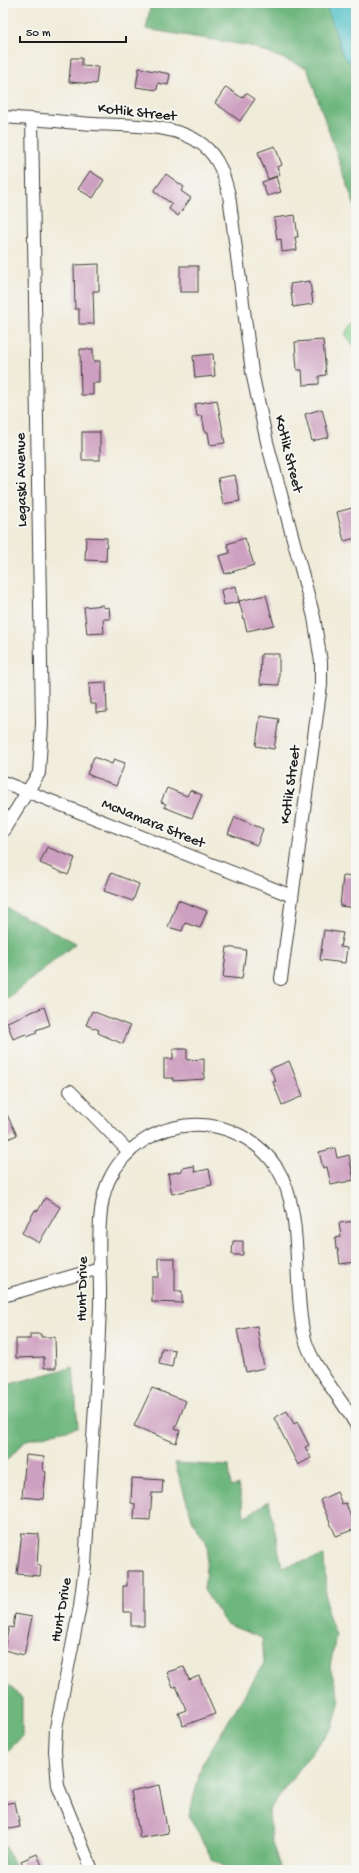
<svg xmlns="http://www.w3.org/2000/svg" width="359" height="1873" font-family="'Gochi Hand',sans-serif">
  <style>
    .green { fill: #87d493; stroke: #527858 }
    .forest { fill: #6db67d; stroke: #44694c }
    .water { fill: #52c1c7; stroke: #376e72 }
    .building { fill: #cd9fc0 }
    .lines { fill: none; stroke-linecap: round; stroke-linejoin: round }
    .minor-casing { stroke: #3c3b38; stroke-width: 14 }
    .minor { stroke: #fff; stroke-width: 12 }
    .labels { text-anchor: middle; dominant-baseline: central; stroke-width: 4; stroke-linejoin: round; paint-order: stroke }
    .street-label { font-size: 15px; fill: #1c1c1c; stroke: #f6f6f2 }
  </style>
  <rect width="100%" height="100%" fill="#f6f6f2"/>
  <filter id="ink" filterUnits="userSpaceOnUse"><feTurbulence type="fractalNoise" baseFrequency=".025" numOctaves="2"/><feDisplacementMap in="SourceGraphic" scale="8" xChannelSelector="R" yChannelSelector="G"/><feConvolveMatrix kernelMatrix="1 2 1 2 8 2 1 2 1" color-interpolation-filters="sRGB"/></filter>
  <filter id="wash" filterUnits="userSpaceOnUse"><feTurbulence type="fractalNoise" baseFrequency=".012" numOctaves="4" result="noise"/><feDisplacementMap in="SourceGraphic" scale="16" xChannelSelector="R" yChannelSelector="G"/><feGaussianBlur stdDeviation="0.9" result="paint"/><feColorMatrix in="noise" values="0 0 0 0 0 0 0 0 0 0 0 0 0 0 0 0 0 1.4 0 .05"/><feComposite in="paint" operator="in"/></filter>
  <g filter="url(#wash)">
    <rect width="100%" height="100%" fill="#f0ecda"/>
    <path class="green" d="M353,323h3v26l-11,-15z"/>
    <g class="forest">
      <path d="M151,3h205v207l-49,-142 -57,-22 -104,-17z"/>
      <path d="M3,906l73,37 -73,59z"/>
      <path d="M73,1367l5,60 -51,13 -24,24v-78z"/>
      <path d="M175,1463l54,3 2,21 7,-2 7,32 24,-16 13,66 42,-11 3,55 9,25 -6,31 10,33 -7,27 -23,28 -41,55 2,29 9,28 -5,3h-45l-18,-11 -23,-43 13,-52 62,-101 -2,-25 -36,-14 -22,-34 4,-44 -15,-24z"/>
      <path d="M3,1680l19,18v38l-19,21z"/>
      <path d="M3,1845l3,2 10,23h-13z"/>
    </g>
    <path class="water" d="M323,3h33v65l-13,-12 -14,-43z"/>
    <g id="blocks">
      <g class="building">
        <path d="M71,58h11v8l16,1 -2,17 -27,-2z"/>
        <path d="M139,68l31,6 -2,11 -10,-2 -1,7 -21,-3z"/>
        <path d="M226,87l16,11 4,-5 9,6 -15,22 -25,-18z"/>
        <path d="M275,146l7,19 -5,2 3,8 -12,4 -10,-27z"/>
        <path d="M90,171l14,9 -11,18 -15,-9z"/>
        <path d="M166,174l18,13 -3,4 10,7 -13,18 -9,-7 3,-5 -18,-13z"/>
        <path d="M276,177l5,15 -14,4 -5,-14z"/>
        <path d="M295,215l3,22h-3l2,13 -15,2 -1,-13 -4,1 -3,-22z"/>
        <path d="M99,264v27h-6l1,33h-15v-15h-4l-1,-44z"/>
        <rect x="180" y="266" width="18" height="26"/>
        <path d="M310,281l3,23 -20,3 -3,-23z"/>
        <path d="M323,340l3,35 -7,1v8l-16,1 -1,-15h-5l-2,-28z"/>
        <path d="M80,349h13v12h7v22h-7v12h-12z"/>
        <path d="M213,354l2,22 -20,2 -2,-22z"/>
        <path d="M217,400l8,43 -15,2 -2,-13h-3l-3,-16h-5l-2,-12z"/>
        <path d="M322,409l7,28 -17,4 -7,-27z"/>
        <rect x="82" y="432" width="18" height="28"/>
        <path d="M235,475l5,26 -17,3 -5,-26z"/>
        <path d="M356,507v31l-12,3 -7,-29z"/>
        <path d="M86,537l21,1 -1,23 -21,-1z"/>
        <path d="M245,538l9,27 -29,9 -6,-18 11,-3 -3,-9z"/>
        <path d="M236,586l3,16 -15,3 -3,-15z"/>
        <path d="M266,595l8,30 -27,6 -8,-30z"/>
        <path d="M103,605v3l6,-1 1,12h-7l1,14 -17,1 -3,-27z"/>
        <path d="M261,654h18v31l-19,-1z"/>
        <path d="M106,682l1,30 -11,1v-9h-6l-1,-21z"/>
        <path d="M260,716l19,3 -5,30 -18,-3z"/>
        <path d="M94,757l18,7 2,-5 11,4 -9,23 -29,-12z"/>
        <path d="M167,788l20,8 3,-6 12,5 -10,23 -28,-11 2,-3 -5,-2z"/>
        <path d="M235,817l28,12 -6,16 -29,-11z"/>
        <path d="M47,847l28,11 -7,17 -28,-12z"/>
        <path d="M111,873l28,11 -6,17 -29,-10z"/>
        <path d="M343,876l13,1v31l-16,-2z"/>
        <path d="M178,900l29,11 -7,17 -15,-5 -3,8 -14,-4z"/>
        <path d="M324,930l19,3 -3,14 7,1 -2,15 -25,-3z"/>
        <path d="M227,947l19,3 -4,29 -19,-2z"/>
        <path d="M44,1007l6,18 -14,5 1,3 -10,4 -1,-3 -13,5 -6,-17z"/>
        <path d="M92,1011l38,15 -7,18 -25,-11 1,-3 -13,-5z"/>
        <path d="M173,1049h14v11l17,-1v20l-31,2v-3h-9v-19h9z"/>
        <path d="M289,1061l14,35 -21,9 -9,-23 3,-1 -6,-12z"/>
        <path d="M3,1107l14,28 -14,6z"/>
        <path d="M335,1148l2,10 12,-3 5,25 -23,5 -4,-18 -4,1 -4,-16z"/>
        <path d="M194,1166l1,6 14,-3 3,16 -40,9 -4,-20 14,-3v-3z"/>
        <path d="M45,1198l15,9 -21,36 -17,-10 13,-23 3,1z"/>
        <path d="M356,1221v41l-16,2 -2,-15h-2l-1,-11 6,-1 -2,-14z"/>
        <path d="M233,1241h10v14h-11z"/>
        <path d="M159,1258h16v33h7v12l-30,-1v-25h7z"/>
        <path d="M257,1326l7,42 -18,4 -9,-42z"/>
        <path d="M30,1334h11v3h14l1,31h-12v-11l-28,1v-19h14z"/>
        <path d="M162,1348l13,2 -3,17 -13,-3z"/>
        <path d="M152,1388l34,13 -11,28 5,2 -4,12 -42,-17z"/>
        <path d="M287,1411l7,13 3,-2 12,23 -4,2 6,11 -13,7 -24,-47z"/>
        <path d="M26,1455l18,2 -1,14 3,1 -3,27 -21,-2z"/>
        <path d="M132,1478l31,2 -1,13h-10l-2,27 -16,-1 1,-15 -4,-1z"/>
        <path d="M337,1492l5,12 4,-1 9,26 -19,7 -16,-36z"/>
        <path d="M22,1533l17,1 -2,31 4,1 -1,10 -23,-2z"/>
        <path d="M127,1571h17v55h-13v-14h-8v-26h4z"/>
        <path d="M15,1614l17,3 -8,38 -20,-5 5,-23 4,1z"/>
        <path d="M184,1667l5,13 10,-4 16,38 -32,12 -5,-13 8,-3 -10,-24 -3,2 -6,-16z"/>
        <path d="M159,1785l9,48 -28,5 -9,-47z"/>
        <path d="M15,1802l5,25 -17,3v-26z"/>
        <path d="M37,1854l7,16h-19l-4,-9z"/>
      </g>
    </g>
  </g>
  <g filter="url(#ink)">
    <use href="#blocks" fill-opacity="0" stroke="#3c3b38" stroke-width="1"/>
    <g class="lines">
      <g class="minor-casing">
        <g id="minor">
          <path d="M3,117c30,2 61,5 91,7 33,2 82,-1 109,21 16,13 21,30 26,50l23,177 15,70 47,175 7,45v23l-40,294"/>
          <path d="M3,782l289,114"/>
          <path d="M3,831l36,-58 3,-49 -10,-605"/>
          <path d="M70,1091l59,61"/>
          <path d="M3,1296l97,-28"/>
          <path d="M92,1870l-34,-84 -3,-35 1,-23 24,-122 5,-40c5,-87 12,-174 15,-261 1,-36 -6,-94 9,-125 15,-32 47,-53 83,-55 33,-2 67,15 85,43 28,44 15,117 27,167 6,30 37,62 52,90"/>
        </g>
      </g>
      <use href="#minor" class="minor"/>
    </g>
  </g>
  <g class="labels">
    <g class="street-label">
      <text transform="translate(137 113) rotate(6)">Kotlik Street</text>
      <text transform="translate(288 454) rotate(76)">Kotlik Street</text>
      <text transform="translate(22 480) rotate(-91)">Legaski Avenue</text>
      <text transform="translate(291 785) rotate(-82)">Kotlik Street</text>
      <text transform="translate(153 824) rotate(22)">McNamara Street</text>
      <text transform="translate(83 1289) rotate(-89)">Hunt Drive</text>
      <text transform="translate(62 1610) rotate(-80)">Hunt Drive</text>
    </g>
  </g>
  <rect width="359" height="1873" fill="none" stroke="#f6f6f2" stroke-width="16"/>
  <path d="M20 36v6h106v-6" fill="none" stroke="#1c1c1c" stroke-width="2"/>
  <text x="26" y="36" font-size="12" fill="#1c1c1c" stroke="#f6f6f2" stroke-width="3" paint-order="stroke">50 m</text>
</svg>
